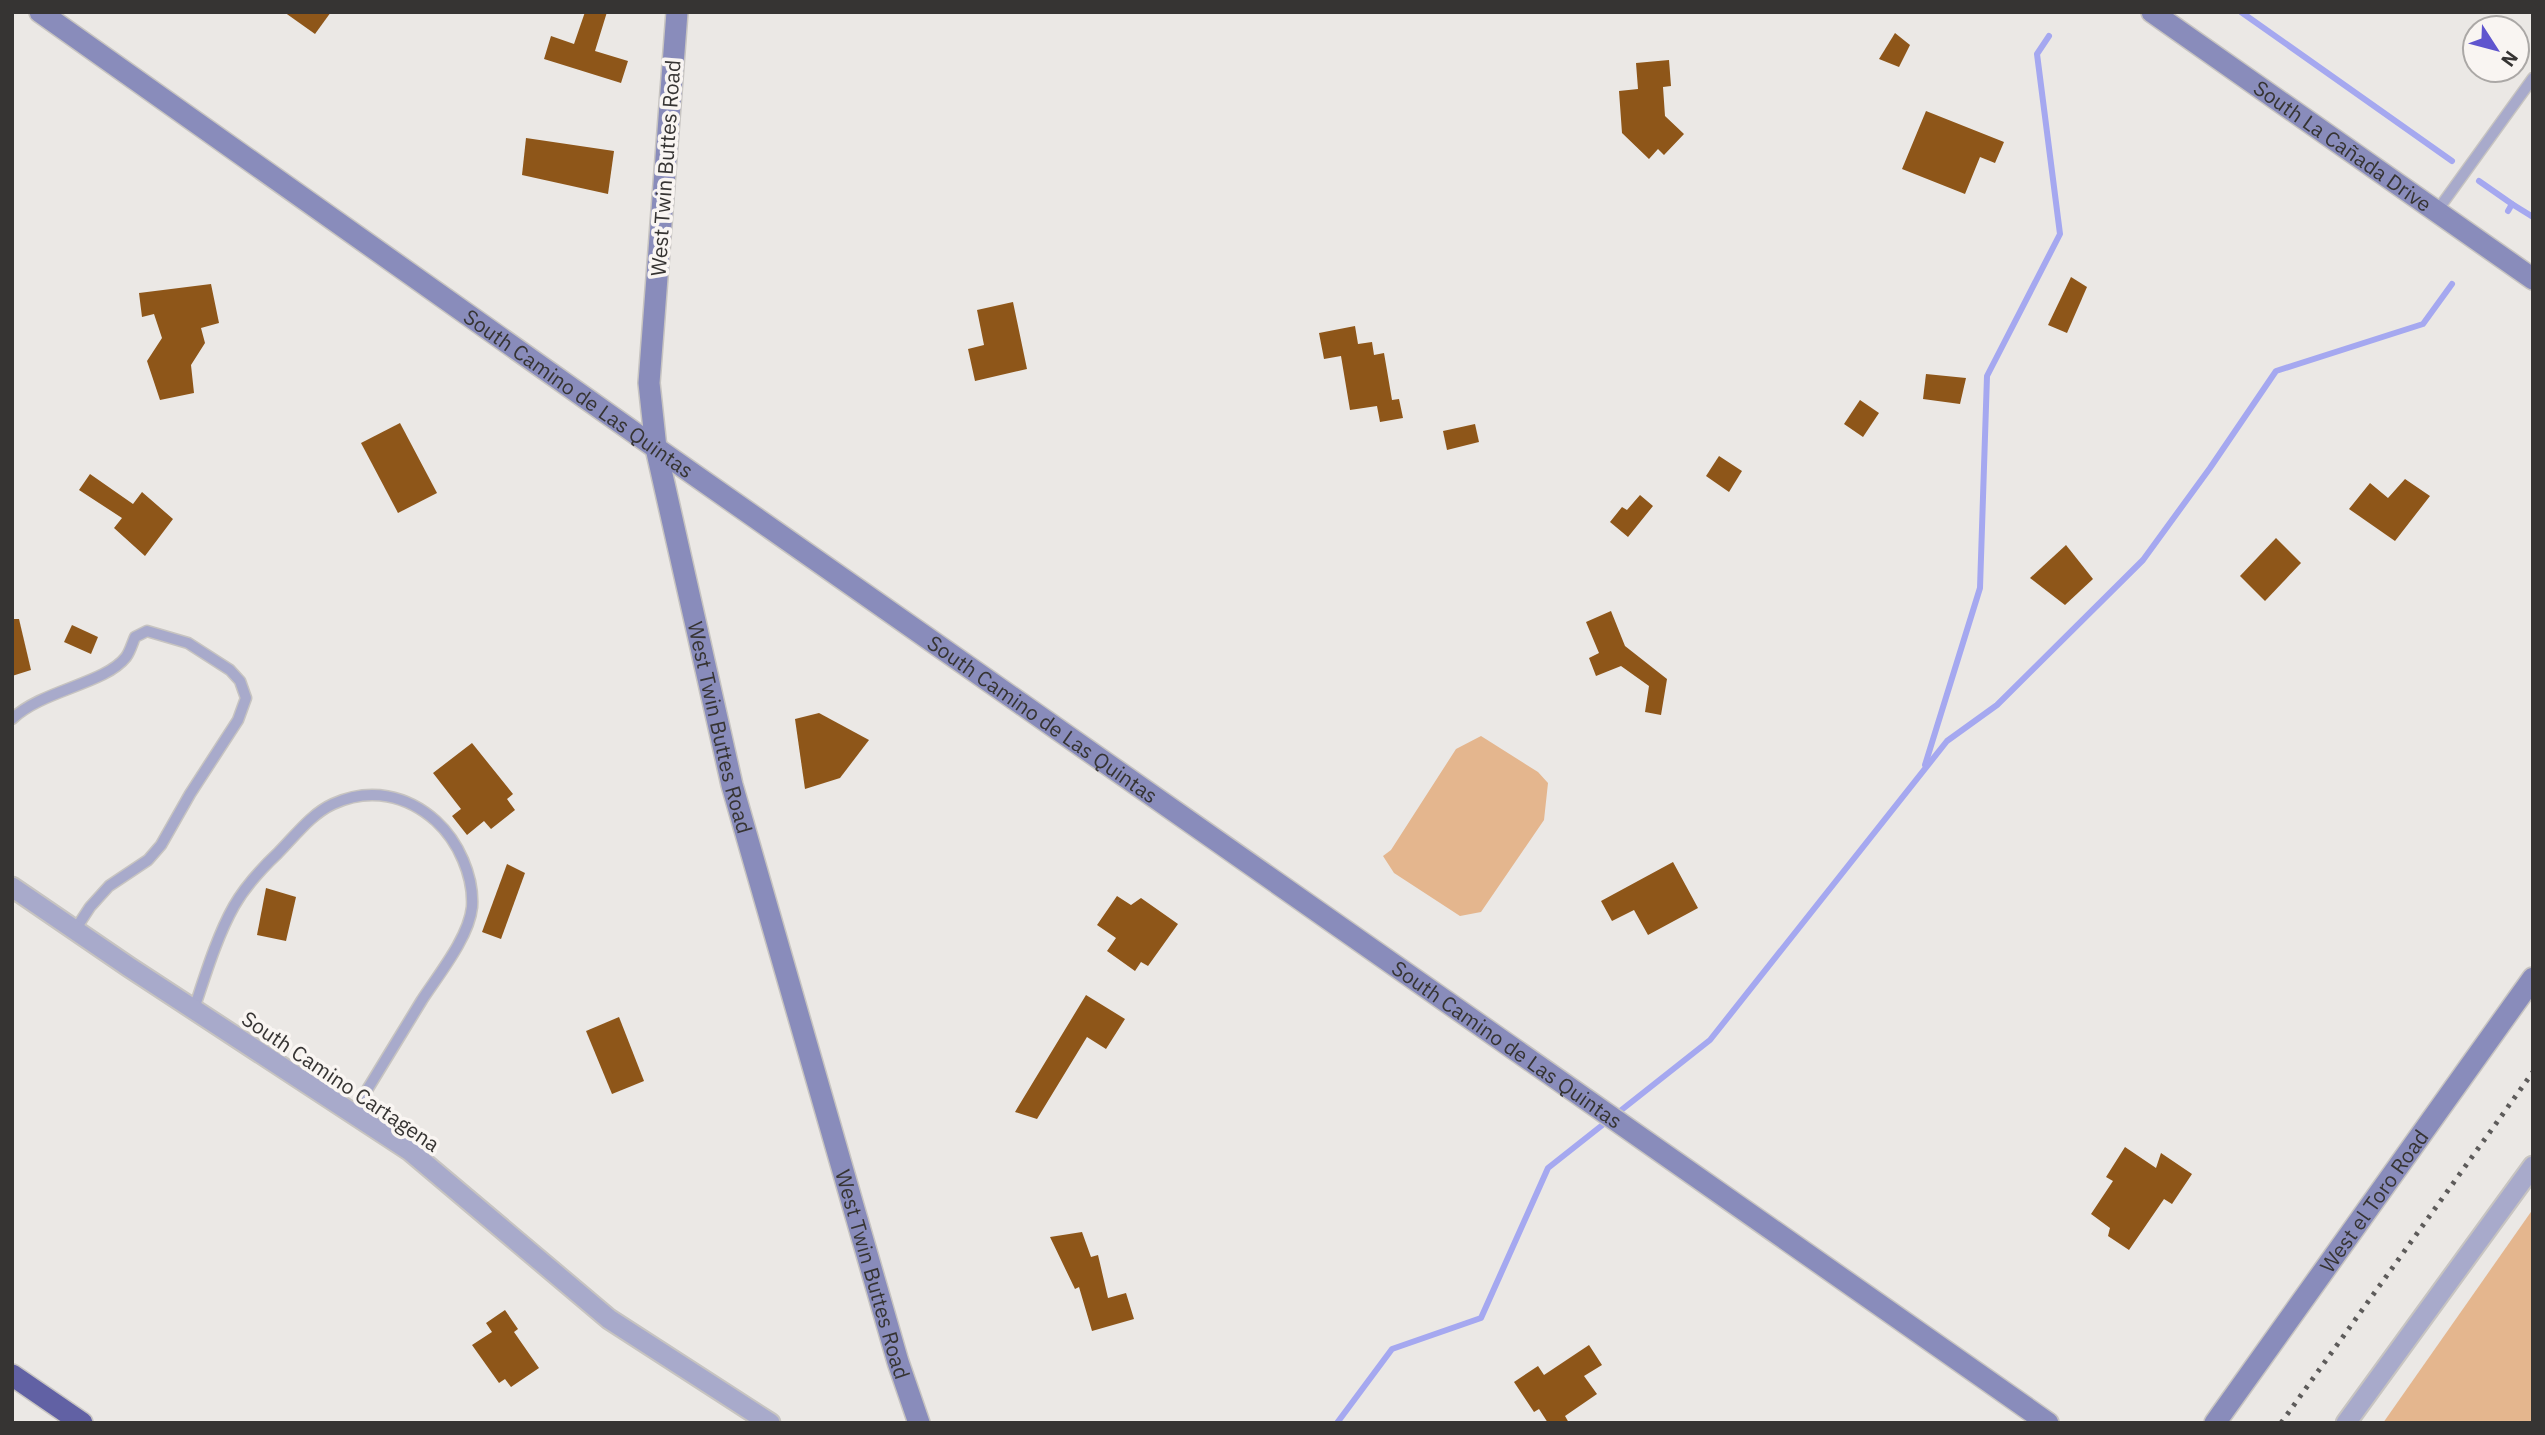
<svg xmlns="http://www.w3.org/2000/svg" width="2545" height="1435" font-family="'IBM Plex Sans',sans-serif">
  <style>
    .green { fill: #e4b68e }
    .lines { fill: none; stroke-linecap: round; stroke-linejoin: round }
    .stream { stroke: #a5a8f0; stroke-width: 6 }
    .building { fill: #8e5619 }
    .lane-casing { stroke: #c7c4c1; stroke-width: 13 }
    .street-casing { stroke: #c7c4c1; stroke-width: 23 }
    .secondary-casing { stroke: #c7c4c1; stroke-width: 24 }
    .highway-casing { stroke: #c7c4c1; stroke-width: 24 }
    .lane { stroke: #a8aacb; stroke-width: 10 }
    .street { stroke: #a8aacb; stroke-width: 19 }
    .secondary { stroke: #898cbb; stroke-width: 21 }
    .highway { stroke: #6161a4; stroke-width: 21 }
    .rail { stroke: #5d5b5a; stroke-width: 5; stroke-dasharray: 3.5 7; stroke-linecap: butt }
    .labels { text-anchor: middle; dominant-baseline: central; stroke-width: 7; stroke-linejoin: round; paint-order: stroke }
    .street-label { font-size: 21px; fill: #363433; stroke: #f9f5f2 }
  </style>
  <rect width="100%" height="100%" fill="#ebe8e5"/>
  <g class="green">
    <path d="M1481,736l57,36 10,11 -4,37 -63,92 -21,4 -66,-43 -11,-17 8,-6 65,-101z"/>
    <path d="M2533,1209v214h-150z"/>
  </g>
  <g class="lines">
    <g class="stream">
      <path d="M2241,12l211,149"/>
      <path d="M2479,181l33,23"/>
      <path d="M2508,211l4,-7 21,13"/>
      <path d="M1925,765l55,-177 7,-212 73,-142 -23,-180 12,-18"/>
      <path d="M1337,1423l55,-74 89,-31 67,-150 162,-128 237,-299 50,-36 146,-145 67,-92 66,-97 147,-47 29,-40"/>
    </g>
  </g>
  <g class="building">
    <path d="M284,12h47l-16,22z"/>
    <path d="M585,12h22l-12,39 33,10 -7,22 -77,-24 7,-23 23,8z"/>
    <path d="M1895,33l15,12 -11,22 -20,-8z"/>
    <path d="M1669,60l2,26 -8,1 2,29 19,18 -20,21 -6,-6 -9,10 -27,-26 -3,-42 19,-2 -2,-26z"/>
    <path d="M1926,111l78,31 -9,21 -15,-6 -15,37 -63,-25z"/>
    <path d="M526,138l88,13 -6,43 -86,-19z"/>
    <path d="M2071,277l16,10 -20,46 -19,-8z"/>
    <path d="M211,284l8,39 -18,5 4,15 -14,22 3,28 -34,7 -13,-39 15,-23 -8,-24 -12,3 -3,-24z"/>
    <path d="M1013,302l14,67 -52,12 -7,-32 16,-4 -7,-35z"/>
    <path d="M1355,326l3,18 14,-2 2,13 10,-2 8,47 7,-1 4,19 -23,4 -3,-16 -27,4 -9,-54 -17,3 -5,-26z"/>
    <path d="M1926,374l40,4 -6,26 -37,-5z"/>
    <path d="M1860,400l19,13 -16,24 -19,-13z"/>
    <path d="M400,423l37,70 -39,20 -37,-70z"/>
    <path d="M1475,424l4,18 -32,8 -4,-19z"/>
    <path d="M1719,456l23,15 -13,21 -23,-16z"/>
    <path d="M90,474l43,30 9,-12 31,27 -28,37 -31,-28 8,-10 -43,-28z"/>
    <path d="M2405,479l25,17 -35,45 -46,-32 21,-26 18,15z"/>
    <path d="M1640,495l13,11 -25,31 -18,-15 12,-15 5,3z"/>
    <path d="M2276,538l25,25 -36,38 -25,-25z"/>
    <path d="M2066,545l27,34 -28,26 -35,-27z"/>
    <path d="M1611,611l14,35 42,33 -6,36 -16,-3 4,-26 -28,-20 -25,10 -7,-18 10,-5 -13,-31z"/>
    <path d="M12,619h7l12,51 -19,6z"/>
    <path d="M72,625l26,12 -7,17 -27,-12z"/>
    <path d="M819,713l50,27 -29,38 -35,11 -10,-70z"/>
    <path d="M472,743l41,51 -6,5 8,11 -24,19 -7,-8 -17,14 -15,-19 9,-7 -28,-36z"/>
    <path d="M1673,862l25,46 -50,27 -14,-25 -22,11 -11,-20z"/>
    <path d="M507,864l18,9 -24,66 -19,-7z"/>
    <path d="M266,888l30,9 -10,44 -29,-6z"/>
    <path d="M1117,896l14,9 10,-7 37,26 -30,42 -7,-4 -6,9 -28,-20 9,-13 -19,-13z"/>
    <path d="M1086,995l39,24 -19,30 -19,-12 -50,82 -22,-7z"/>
    <path d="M619,1017l25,64 -32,13 -26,-63z"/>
    <path d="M2125,1147l31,21 5,-15 31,21 -20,30 -8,-5 -35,51 -21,-14 2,-8 -19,-14 22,-33 -7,-4z"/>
    <path d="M1082,1232l9,25 7,-2 10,43 18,-5 8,26 -42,12 -13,-44 -4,2 -25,-52z"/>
    <path d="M505,1310l13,19 -4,3 25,36 -28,19 -6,-8 -6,4 -27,-38 20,-13 -6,-9z"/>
    <path d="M1589,1345l13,20 -18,11 13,18 -32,22 4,7h-21l-9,-14 -5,3 -20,-30 24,-16 6,9z"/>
  </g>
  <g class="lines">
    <g class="lane-casing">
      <g id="lane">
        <path d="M2437,211l96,-133"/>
        <path d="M12,719c30,-29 93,-35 114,-62 4,-5 6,-13 9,-20l12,-6 41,12 42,27 10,11 6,17 -8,22 -48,74 -29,51 -13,15 -39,26 -19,21 -15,23"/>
        <path d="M194,1009c11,-33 23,-73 40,-103 12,-21 27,-37 44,-53 17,-17 33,-39 55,-49 37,-17 74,-9 103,17 22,20 38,55 36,86 -3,30 -33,67 -50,93 -18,30 -37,60 -55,90l-12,25"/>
      </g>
    </g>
    <g class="street-casing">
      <g id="street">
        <path d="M12,887l117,80 281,184 199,168 161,104"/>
        <path d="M2346,1423l187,-257"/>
      </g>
    </g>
    <g class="secondary-casing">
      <g id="secondary">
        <path id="s1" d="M40,12l616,436 1392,975"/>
        <path id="s2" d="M677,12l-28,371 7,65 76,337 166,577 21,61"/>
        <path id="s3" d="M2152,12l381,267"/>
        <path id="s4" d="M2215,1423l318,-445"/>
      </g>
    </g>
    <g class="highway-casing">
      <path id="highway" d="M12,1375l70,48"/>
    </g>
    <use href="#lane" class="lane"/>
    <use href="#street" class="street"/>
    <use href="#secondary" class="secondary"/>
    <use href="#highway" class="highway"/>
    <path class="rail" d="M2281,1423l252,-351"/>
  </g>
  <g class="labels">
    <g class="street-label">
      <text stroke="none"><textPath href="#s3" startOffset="233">South La Cañada Drive</textPath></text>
      <text transform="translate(665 168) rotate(-86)">West Twin Buttes Road</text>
      <text stroke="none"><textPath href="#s1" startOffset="660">South Camino de Las Quintas</textPath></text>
      <text stroke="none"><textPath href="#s1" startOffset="1227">South Camino de Las Quintas</textPath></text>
      <text stroke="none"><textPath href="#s2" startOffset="724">West Twin Buttes Road</textPath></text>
      <text stroke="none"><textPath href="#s1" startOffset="1794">South Camino de Las Quintas</textPath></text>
      <text transform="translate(341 1081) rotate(34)">South Camino Cartagena</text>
      <text stroke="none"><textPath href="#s4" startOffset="273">West el Toro Road</textPath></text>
      <text stroke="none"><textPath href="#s2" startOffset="1292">West Twin Buttes Road</textPath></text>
    </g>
  </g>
  <rect width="2545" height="1435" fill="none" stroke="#363433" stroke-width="28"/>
  <g transform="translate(2496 49) rotate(126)"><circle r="33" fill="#f9f5f2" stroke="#aba8a6" stroke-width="2"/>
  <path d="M0-5L12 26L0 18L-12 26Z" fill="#5f55ce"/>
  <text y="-10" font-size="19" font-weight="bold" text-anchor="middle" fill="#363433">N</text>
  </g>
</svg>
